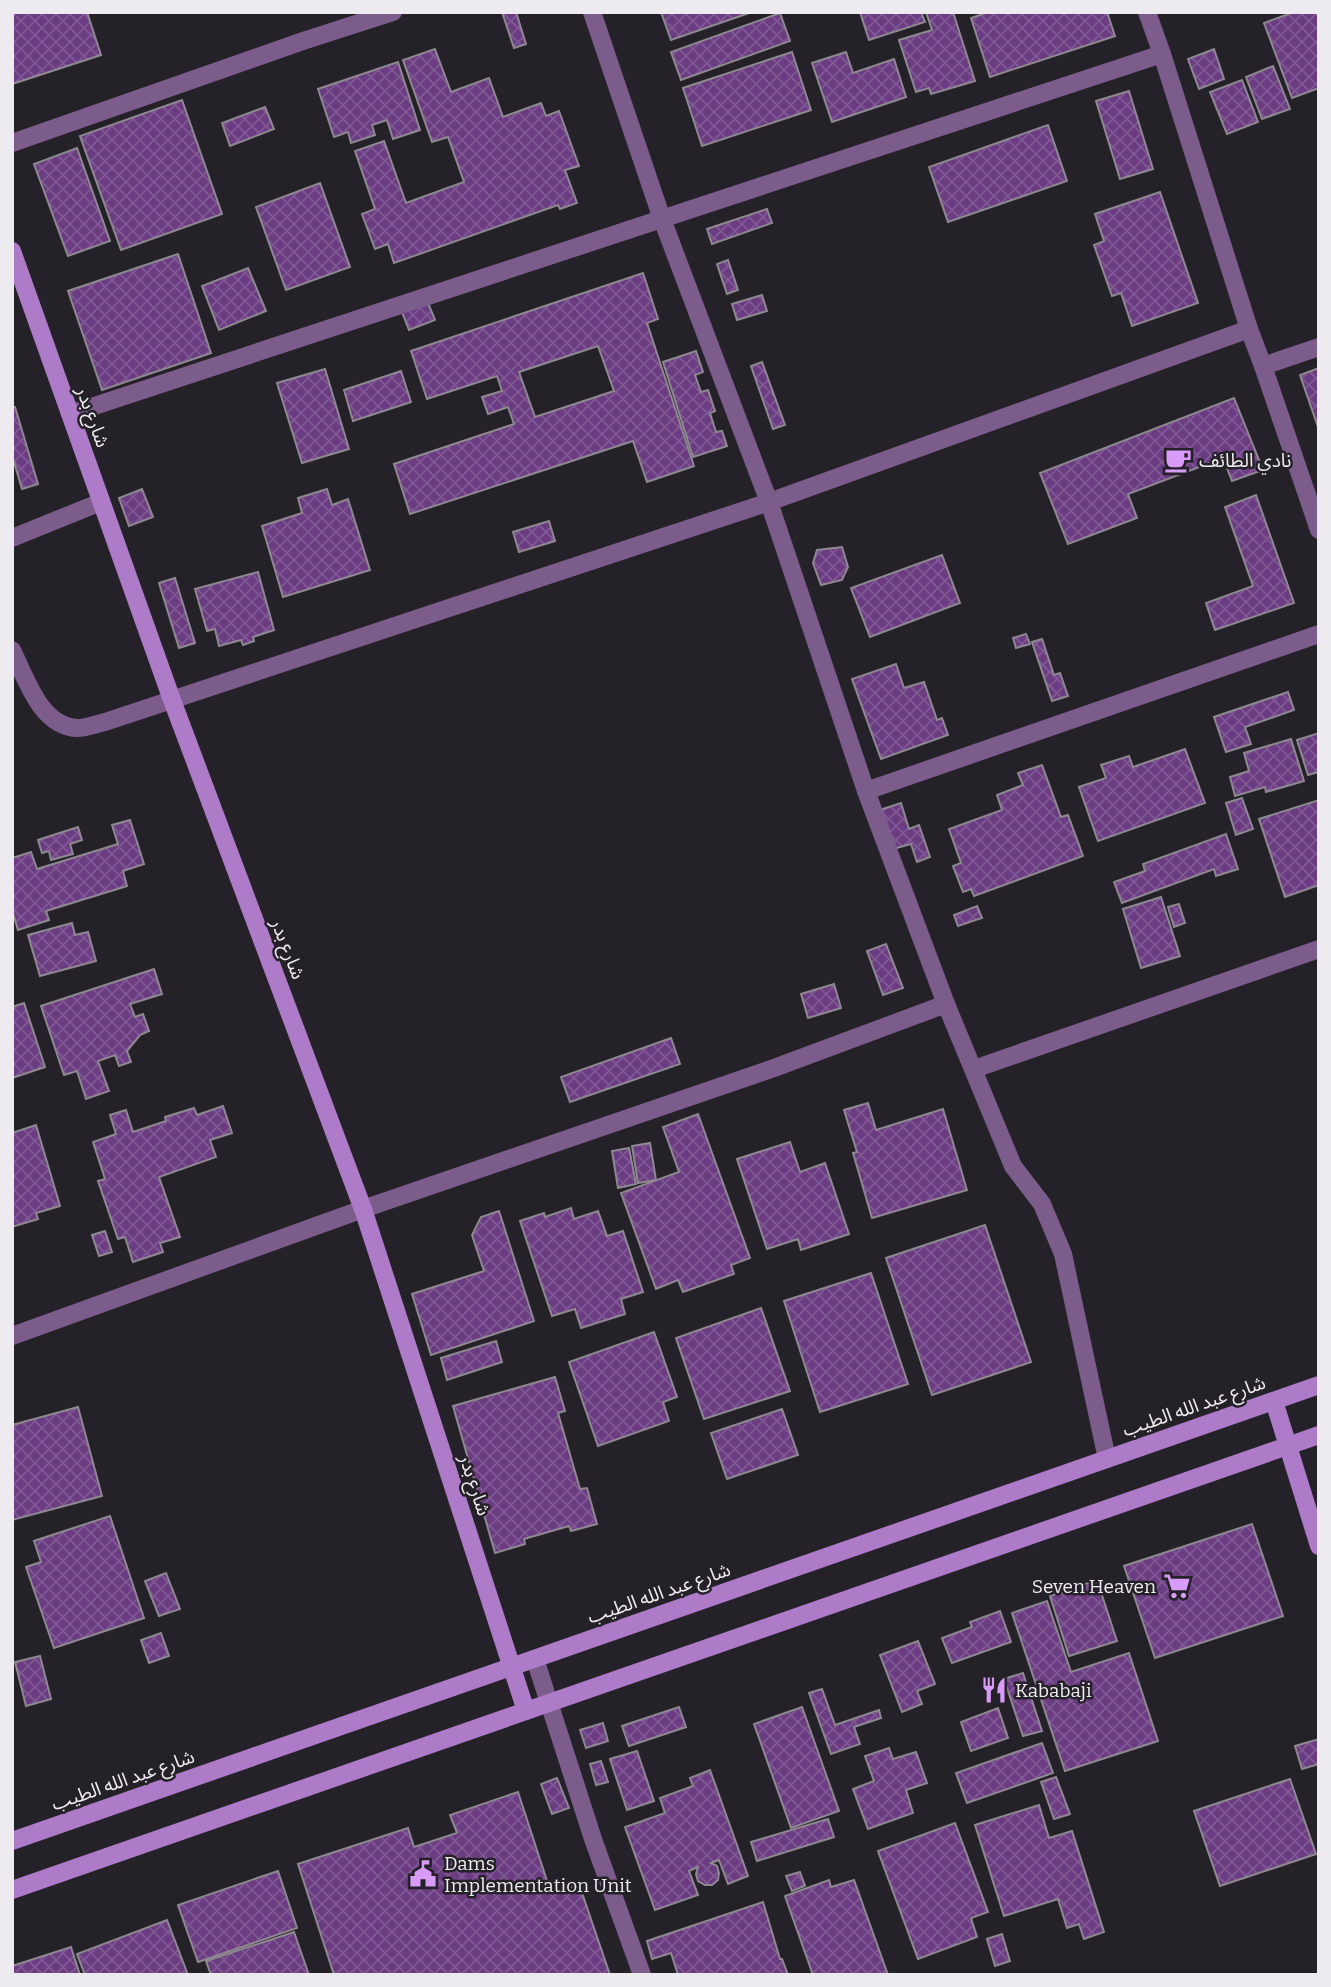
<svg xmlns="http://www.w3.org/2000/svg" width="1331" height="1987" font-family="Bitter,'Noto Sans Arabic',serif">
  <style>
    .building { fill: url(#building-cross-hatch); stroke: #8e8891; stroke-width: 2; fill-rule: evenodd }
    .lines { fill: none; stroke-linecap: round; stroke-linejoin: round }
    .street { stroke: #7b5c8b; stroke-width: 18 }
    .secondary { stroke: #ad7bc8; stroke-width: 18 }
    .labels { text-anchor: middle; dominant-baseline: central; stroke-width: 5; stroke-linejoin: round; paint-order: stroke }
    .street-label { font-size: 19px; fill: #eeebf0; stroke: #252128 }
    .poi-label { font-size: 19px; fill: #eeebf0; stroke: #252128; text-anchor: start }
  </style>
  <defs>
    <pattern id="building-cross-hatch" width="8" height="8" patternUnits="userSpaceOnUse" patternTransform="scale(1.75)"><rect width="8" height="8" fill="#6b3c82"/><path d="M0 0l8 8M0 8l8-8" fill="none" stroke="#805894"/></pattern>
  </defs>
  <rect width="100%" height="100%" fill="#252128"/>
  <g class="building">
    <path d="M12,12h75l14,43 -89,29z"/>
    <path d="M502,12h14l10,32 -12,4z"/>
    <path d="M661,12h91l-81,28z"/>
    <path d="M860,12h61l4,10 -56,18z"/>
    <path d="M926,12h27l22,69 -44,13 -2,-6 -13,4 -17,-52 33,-10z"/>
    <path d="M988,12h119l8,24 -125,41 -19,-59z"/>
    <path d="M1294,12h25v76l-27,10 -28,-75z"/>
    <path d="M780,13l10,28 -109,39 -10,-28z"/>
    <path d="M435,49l16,43 38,-14 14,39 38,-14 5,13 13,-5 20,55 -14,4 12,33 -17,6 -2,-4 -164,58 -6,-19 -13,5 -13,-35 13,-5 -20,-58 29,-10 22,62 58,-21 -16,-45 -16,5 -29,-82z"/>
    <path d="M1214,49l10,30 -25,10 -11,-30z"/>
    <path d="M792,52l19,58 -109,36 -19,-58z"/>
    <path d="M846,52l7,21 41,-14 12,38 -74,25 -20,-59z"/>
    <path d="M398,62l22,68 -27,9 -6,-19 -15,5 3,10 -24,8 -3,-11 -14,5 -16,-48z"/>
    <path d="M1273,66l17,43 -28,10 -16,-42z"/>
    <path d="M1242,80l16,42 -31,12 -17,-42z"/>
    <path d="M1129,91l24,78 -33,10 -24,-78z"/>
    <path d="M182,100l40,114 -101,36 -41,-114z"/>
    <path d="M265,107l9,22 -44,17 -8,-23z"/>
    <path d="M1048,125l19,56 -119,41 -19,-55z"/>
    <path d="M77,148l33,93 -42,15 -34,-92z"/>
    <path d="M320,183l30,84 -64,23 -30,-83z"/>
    <path d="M1160,192l38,111 -66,23 -11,-33 -9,3 -18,-51 10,-4 -9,-27z"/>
    <path d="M767,209l5,14 -60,21 -5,-15z"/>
    <path d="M178,254l33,99 -109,37 -34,-99z"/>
    <path d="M728,260l10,30 -11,4 -10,-30z"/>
    <path d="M248,268l18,43 -47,19 -17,-44z"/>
    <path d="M643,273l15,46 -11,4 47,143 -47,16 -14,-41 -223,73 -16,-50 120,-40 -6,-17 -20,7 -6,-17 20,-6 -5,-15 -70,23 -16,-48zM598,346l16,45 -79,26 -16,-45z"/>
    <path d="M762,295l5,16 -30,9 -5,-16z"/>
    <path d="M428,303l7,17 -26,10 -7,-18z"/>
    <path d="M696,351l7,21 -8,3 6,17 7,-2 7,21 -5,2 6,19 6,-1 5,15 -34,11 -30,-95z"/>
    <path d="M762,362l23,63 -12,4 -22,-63z"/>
    <path d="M1319,368v62l-19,-55z"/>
    <path d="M325,369l24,80 -47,14 -25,-80z"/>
    <path d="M401,371l10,31 -58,19 -9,-31z"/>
    <path d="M1234,398l29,72 -31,11 -9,-23 -95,36 9,24 -69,26 -28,-71z"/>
    <path d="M12,407h3l23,77 -16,5 -10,-34z"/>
    <path d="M142,489l11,28 -24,9 -10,-28z"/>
    <path d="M327,489l5,16 16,-6 22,71 -87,27 -21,-71 40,-13 -4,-15z"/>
    <path d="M1256,495l38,108 -79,27 -9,-27 47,-17 -28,-79z"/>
    <path d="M549,521l6,20 -36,11 -6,-20z"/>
    <path d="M842,547l6,20 -6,13 -21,5 -8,-22 4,-13z"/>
    <path d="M942,555l18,48 -90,34 -19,-49z"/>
    <path d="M258,572l16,58 -21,7 1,4 -11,4 -2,-5 -22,6 -4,-17 -8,2 -12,-42z"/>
    <path d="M175,578l20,65 -16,5 -20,-65z"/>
    <path d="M1026,634l4,10 -14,4 -3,-10z"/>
    <path d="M1042,639l12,36 6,-2 8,23 -16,5 -20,-59z"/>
    <path d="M896,664l8,24 20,-6 13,38 5,-2 6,17 -67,24 -29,-80z"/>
    <path d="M1288,692l6,18 -49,17 6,17 -25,8 -12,-35z"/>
    <path d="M1319,733v39l-11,3 -11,-35z"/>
    <path d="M1291,739l13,42 -38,11 -1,-5 -30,9 -5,-19 19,-6 -5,-18z"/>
    <path d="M1185,749l20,54 -107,38 -19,-54 27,-9 -5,-13 28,-9 4,11z"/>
    <path d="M1042,765l19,52 7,-2 15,41 -109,40 -3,-7 -8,3 -10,-26 8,-3 -12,-34 53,-19 -5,-15 26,-10 -5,-12z"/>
    <path d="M1242,798l11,31 -17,6 -10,-32z"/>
    <path d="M1319,800v85l-34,12 -26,-78z"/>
    <path d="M901,803l8,26 10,-4 11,32 -13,5 -6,-18 -18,5 -13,-39z"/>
    <path d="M130,820l14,44 -21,7 4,15 -81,25 3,9 -31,10 -6,-20v-52l19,-6 6,17 81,-25 -6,-19z"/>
    <path d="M78,827l4,13 -12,4 3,10 -22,6 -2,-9 -7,2 -4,-13z"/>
    <path d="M1226,834l12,35 -22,7 -2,-7 -92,34 -8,-21 31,-11 -2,-7z"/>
    <path d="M1161,897l19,59 -39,12 -18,-59z"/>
    <path d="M1179,904l6,19 -11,4 -6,-20z"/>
    <path d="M977,906l5,12 -24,8 -4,-11z"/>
    <path d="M72,923l3,12 13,-3 8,29 -56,15 -12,-41z"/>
    <path d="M886,944l17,44 -20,7 -16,-44z"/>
    <path d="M154,969l8,25 -32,10 5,13 8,-3 6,17 -9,4 -13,16 4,11 -12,4 -4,-11 -17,6 11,30 -23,8 -9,-28 -13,4 -23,-69z"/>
    <path d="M834,984l7,24 -33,10 -7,-24z"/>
    <path d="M24,1003l21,64 -33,11v-71z"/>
    <path d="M671,1038l9,26 -110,38 -9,-25z"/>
    <path d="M868,1103l8,27 67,-21 24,81 -95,28 -19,-65 4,-1 -13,-42z"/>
    <path d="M223,1106l9,27 -22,7 6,17 -57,20 21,60 -20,6 3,9 -30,10 -8,-25 -7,2 -20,-58 7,-2 -12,-37 23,-8 -6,-19 16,-5 7,22 33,-11 -1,-4 29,-9 3,7z"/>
    <path d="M698,1114l52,144 -19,7 3,9 -51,18 -5,-12 -22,9 -35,-96 58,-21 -16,-45z"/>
    <path d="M36,1125l24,81 -24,7 2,6 -26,8v-94z"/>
    <path d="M790,1142l10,30 25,-9 24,71 -48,16 -3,-11 -31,10 -30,-90z"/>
    <path d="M650,1143l6,37 -18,3 -6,-37z"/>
    <path d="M629,1148l7,36 -18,4 -6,-37z"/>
    <path d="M571,1208l3,11 24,-8 9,25 16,-5 20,61 -22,7 4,15 -44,14 -6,-19 -23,7 -32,-95 24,-8 1,4z"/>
    <path d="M499,1211l35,110 -103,34 -19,-61 72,-23 -12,-36 9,-18z"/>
    <path d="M985,1225l46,137 -99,33 -46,-137z"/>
    <path d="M105,1231l7,21 -13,4 -7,-21z"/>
    <path d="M871,1273l37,111 -88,28 -36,-111z"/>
    <path d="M761,1308l29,83 -86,28 -28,-81z"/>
    <path d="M654,1332l23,65 -14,5 6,19 -71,25 -29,-84z"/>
    <path d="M496,1341l6,21 -55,18 -6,-22z"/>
    <path d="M555,1377l10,34 -7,2 22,76 7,-1 10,36 -26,7 -2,-5 -45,13 1,5 -30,9 -42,-147z"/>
    <path d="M78,1407l24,89 -90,24v-95z"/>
    <path d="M782,1409l16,46 -71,24 -16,-46z"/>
    <path d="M110,1516l34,102 -90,30 -28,-81 15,-5 -7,-21z"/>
    <path d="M1252,1524l31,92 -128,42 -31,-92z"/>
    <path d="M166,1573l14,36 -21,7 -14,-35z"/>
    <path d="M1097,1580l20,61 -48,15 -19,-60z"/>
    <path d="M1047,1601l24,71 58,-19 29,88 -93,30 -53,-158z"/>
    <path d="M1000,1611l11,31 -59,21 -10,-25 30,-11 -2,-5z"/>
    <path d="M161,1633l8,23 -20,7 -8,-23z"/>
    <path d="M918,1641l17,43 -18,7 5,13 -20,8 -22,-57z"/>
    <path d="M40,1656l11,43 -25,7 -11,-44z"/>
    <path d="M1023,1673l19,58 -19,5 -19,-57z"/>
    <path d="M822,1689l13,36 44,-15 2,8 -27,9 6,17 -29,10 -22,-61z"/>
    <path d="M679,1707l7,20 -57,19 -7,-20z"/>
    <path d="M802,1707l37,104 -48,17 -37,-104z"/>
    <path d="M998,1708l10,30 -37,13 -10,-29z"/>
    <path d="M603,1723l5,18 -22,7 -6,-18z"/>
    <path d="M1319,1739v25l-17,5 -7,-23z"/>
    <path d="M1042,1743l11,30 -86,30 -11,-30z"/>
    <path d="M889,1748l4,11 23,-7 11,31 -21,7 7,23 -45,16 -15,-40 21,-8 -9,-25z"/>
    <path d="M637,1751l17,50 -27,9 -17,-51z"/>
    <path d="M601,1761l7,21 -12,3 -6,-21z"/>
    <path d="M710,1770l38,106 -20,8 -9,-24 -8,3 6,3 2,7 -1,7 -6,5h-7l-7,-4 -2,-7 2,-7 -9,4 9,24 -43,15 -30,-83 40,-14 -5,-15 33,-12 -3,-8z"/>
    <path d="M1056,1777l14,37 -16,5 -13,-37z"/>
    <path d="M557,1778l12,30 -17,6 -11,-30z"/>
    <path d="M1290,1779l26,75 -96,32 -26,-75z"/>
    <path d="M518,1792l33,101 28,-9 31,91h-276l-36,-111 110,-36 6,19 43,-14 -7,-18z"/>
    <path d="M1039,1805l10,33 23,-7 32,101 -20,7 -5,-15 -12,4 -9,-29 -54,17 -29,-91z"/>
    <path d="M828,1819l6,18 -77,24 -6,-19z"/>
    <path d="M955,1823l33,89 -17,6 6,19 -59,22 -40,-108z"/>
    <path d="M278,1871l19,57 -99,34 -20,-57z"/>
    <path d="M800,1872l5,14 -13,5 -6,-15z"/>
    <path d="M829,1880l2,7 23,-7 34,95h-75l-28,-79z"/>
    <path d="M763,1902l17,57h2l6,16h-110l-7,-22 -19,6 -5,-18z"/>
    <path d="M167,1920l21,55h-103l-8,-21z"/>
    <path d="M294,1932l15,43h-98l-5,-14z"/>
    <path d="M1002,1934l8,27 -15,5 -8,-27z"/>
    <path d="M71,1947l9,28h-68v-9z"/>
  </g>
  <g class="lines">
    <g class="street">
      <path d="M592,12l70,207 107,283 97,289 80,213 67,162 29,38 21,50 44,205"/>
      <path d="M1147,12l15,42 87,275 14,37 56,164"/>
      <path d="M12,143l291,-102 90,-29"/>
      <path d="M1263,366l56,-19"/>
      <path d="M70,414l1092,-360"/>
      <path d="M12,538l89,-36"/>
      <path d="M12,650c14,28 28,76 65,78 9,0 19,-4 28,-6l664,-220 480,-173"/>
      <path d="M866,791l453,-157"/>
      <path d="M974,1069l345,-120"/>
      <path d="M12,1336l351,-127 411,-141 172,-64"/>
      <path d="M535,1659l58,180 49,136"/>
    </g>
    <g class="secondary">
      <path d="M12,251l160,449 191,509 163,502"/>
      <path d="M1274,1401l45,145"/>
      <path d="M12,1841l1307,-456"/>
      <path d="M12,1890l1307,-455"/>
    </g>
  </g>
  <defs>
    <g id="cafe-bare" transform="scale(2.1)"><path d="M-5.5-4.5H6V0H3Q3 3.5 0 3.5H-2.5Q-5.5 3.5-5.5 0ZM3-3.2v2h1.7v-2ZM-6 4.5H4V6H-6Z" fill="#d89bf8" stroke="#252128" stroke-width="2.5" paint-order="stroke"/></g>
    <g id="supermarket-bare" transform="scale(2.1)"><path d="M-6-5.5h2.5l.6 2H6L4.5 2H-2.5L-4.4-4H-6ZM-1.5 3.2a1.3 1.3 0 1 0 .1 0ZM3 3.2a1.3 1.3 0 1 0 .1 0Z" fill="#d89bf8" stroke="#252128" stroke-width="2.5" paint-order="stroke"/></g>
    <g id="restaurant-bare" transform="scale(2.1)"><path d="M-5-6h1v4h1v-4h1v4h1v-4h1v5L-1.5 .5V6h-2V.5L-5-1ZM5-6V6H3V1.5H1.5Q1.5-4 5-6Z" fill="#d89bf8" stroke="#252128" stroke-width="2.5" paint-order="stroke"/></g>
    <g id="civic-bare" transform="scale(2.1)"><path d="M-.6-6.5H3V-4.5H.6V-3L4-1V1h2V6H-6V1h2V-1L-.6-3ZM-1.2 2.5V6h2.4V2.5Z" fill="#d89bf8" stroke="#252128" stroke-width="2.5" paint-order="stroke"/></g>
  </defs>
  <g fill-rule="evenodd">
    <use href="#cafe-bare" x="1178" y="460"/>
    <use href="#supermarket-bare" x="1177" y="1586"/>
    <use href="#restaurant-bare" x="994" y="1690"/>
    <use href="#civic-bare" x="423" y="1874"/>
  </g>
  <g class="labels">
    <g class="street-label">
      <text transform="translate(93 417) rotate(70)">شارع بدر</text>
      <text transform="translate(288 949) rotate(69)">شارع بدر</text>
      <text transform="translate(1194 1406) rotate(-19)">شارع عبد الله الطيب</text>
      <text transform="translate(475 1485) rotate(72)">شارع بدر</text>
      <text transform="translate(659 1593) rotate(-19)">شارع عبد الله الطيب</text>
      <text transform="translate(123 1780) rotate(-19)">شارع عبد الله الطيب</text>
    </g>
    <g class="poi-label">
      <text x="1199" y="460">نادي الطائف</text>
      <text x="1156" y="1586" text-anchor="end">Seven Heaven</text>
      <text x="1015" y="1690">Kababaji</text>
      <text x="444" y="1863">Dams<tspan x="444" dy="22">Implementation Unit</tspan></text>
    </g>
  </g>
  <rect width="1331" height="1987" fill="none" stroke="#eeebf0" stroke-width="28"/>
</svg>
